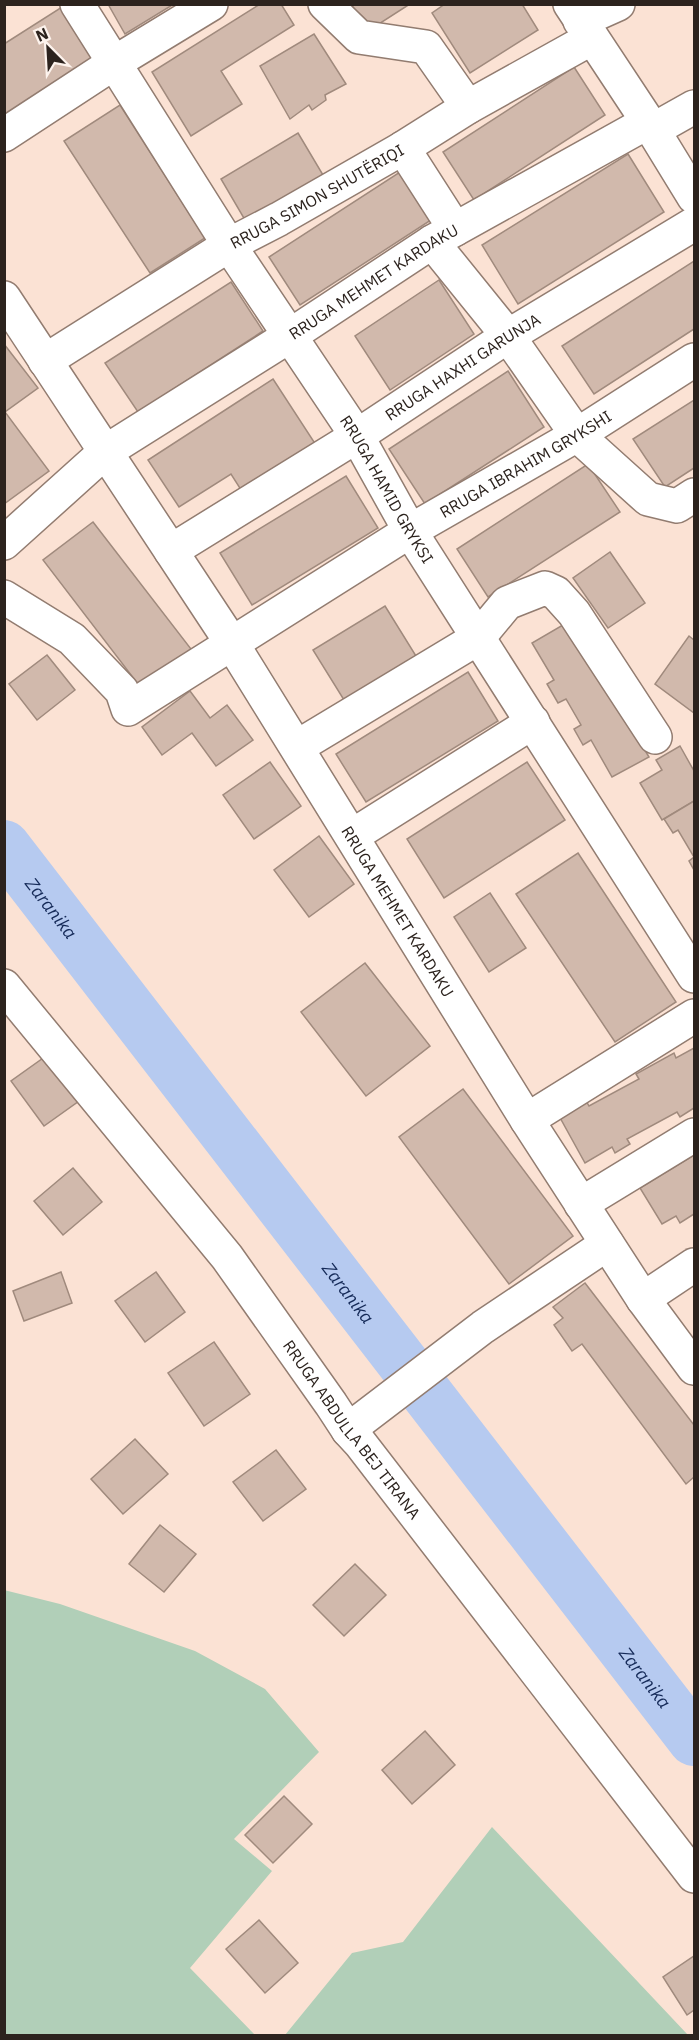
<svg xmlns="http://www.w3.org/2000/svg" width="699" height="2040" font-family="'IBM Plex Sans',sans-serif">
  <style>
    .green { fill: #b1cfb8 }
    .lines { fill: none; stroke-linecap: round; stroke-linejoin: round }
    .river { stroke: #b6caf0; stroke-width: 52 }
    .building { fill: #d1b9ac; stroke: #a08a7d; stroke-width: 1.5 }
    .minor-casing { stroke: #927c70; stroke-width: 36 }
    .tertiary-casing { stroke: #927c70; stroke-width: 36 }
    .minor { stroke: #fff; stroke-width: 33 }
    .tertiary { stroke: #fff; stroke-width: 33 }
    .labels { text-anchor: middle; dominant-baseline: central; stroke-width: 4.5; stroke-linejoin: round; paint-order: stroke }
    .street-label { font-size: 16px; fill: #2c231e; stroke: #fdf3ed }
    .water-label { font-size: 18px; font-style: italic; fill: #152a58; stroke: #fdf3ed }
  </style>
  <rect width="100%" height="100%" fill="#fbe2d4"/>
  <g class="green">
    <path d="M4,1590l56,14 135,47 70,38 54,63 -85,87 38,32 -82,97 65,67h-250z"/>
    <path d="M492,1827l196,208h-403l67,-82 51,-11z"/>
  </g>
  <g class="lines">
    <path class="river" id="s1" d="M4,846l690,894"/>
  </g>
  <g class="building">
    <path d="M108,4h66l-49,30z"/>
    <path d="M260,4h21l13,21 -73,46 21,33 -51,32 -39,-64z"/>
    <path d="M351,4h59l-42,27z"/>
    <path d="M445,4h77l16,26 -68,43 -38,-60z"/>
    <path d="M62,7l33,52 -91,59v-74z"/>
    <path d="M314,34l32,50 -21,11 1,5 -14,10 -3,-5 -19,14 -30,-53z"/>
    <path d="M574,67l31,48 -131,85 -31,-48z"/>
    <path d="M120,105l85,133 -55,35 -86,-132z"/>
    <path d="M298,133l25,42 -78,45 -24,-41z"/>
    <path d="M628,154l36,58 -146,92 -36,-59z"/>
    <path d="M400,172l31,48 -131,85 -31,-48z"/>
    <path d="M694,261v68l-100,65 -32,-48z"/>
    <path d="M439,280l35,54 -84,56 -35,-54z"/>
    <path d="M231,282l32,49 -125,81 -33,-49z"/>
    <path d="M4,344l34,44 -33,24 44,59 -45,33z"/>
    <path d="M508,371l36,56 -119,77 -36,-55z"/>
    <path d="M273,379l43,66 -73,48 -12,-19 -52,33 -31,-47z"/>
    <path d="M694,400v68l-29,19 -32,-48z"/>
    <path d="M588,464l32,48 -132,85 -31,-48z"/>
    <path d="M346,476l32,52 -126,77 -32,-52z"/>
    <path d="M93,522l98,127 -50,39 -98,-128z"/>
    <path d="M610,552l35,51 -37,25 -35,-50z"/>
    <path d="M385,606l31,50 -72,44 -31,-50z"/>
    <path d="M568,622l81,135 -37,20 -21,-37 -8,5 -9,-16 7,-4 -15,-26 -8,4 -11,-19 7,-4 -22,-37z"/>
    <path d="M689,636l5,4v73l-39,-29z"/>
    <path d="M47,655l28,35 -38,30 -28,-36z"/>
    <path d="M468,672l30,49 -132,81 -30,-48z"/>
    <path d="M190,691l20,27 17,-13 26,35 -37,26 -24,-33 -30,22 -20,-28z"/>
    <path d="M680,746l14,25v30l-32,19 -22,-37 22,-13 -6,-10z"/>
    <path d="M270,762l31,44 -47,33 -31,-44z"/>
    <path d="M527,762l38,58 -121,78 -37,-59z"/>
    <path d="M694,801v69l-5,-9 5,-4 -16,-27 -5,3 -9,-14z"/>
    <path d="M319,836l35,48 -45,33 -35,-47z"/>
    <path d="M578,853l98,149 -61,40 -99,-148z"/>
    <path d="M490,893l36,55 -37,24 -35,-55z"/>
    <path d="M365,963l65,83 -64,50 -65,-84z"/>
    <path d="M694,1048v60l-14,9 -3,-5 -50,27 3,5 -15,9 -3,-6 -27,16 -27,-49 27,-15 4,7 50,-27 -3,-5 38,-21 2,5z"/>
    <path d="M46,1056l33,45 -35,25 -33,-45z"/>
    <path d="M463,1089l110,147 -64,48 -110,-147z"/>
    <path d="M694,1155v59l-14,9 -4,-7 -14,8 -22,-36z"/>
    <path d="M73,1168l29,34 -39,33 -29,-34z"/>
    <path d="M61,1272l11,31 -48,18 -11,-30z"/>
    <path d="M156,1272l29,40 -40,30 -30,-41z"/>
    <path d="M585,1283l109,142v52l-8,7 -104,-140 -10,7 -18,-26 9,-7 -10,-11z"/>
    <path d="M214,1342l36,52 -46,32 -36,-53z"/>
    <path d="M135,1439l33,35 -45,40 -32,-35z"/>
    <path d="M276,1450l30,39 -43,32 -30,-39z"/>
    <path d="M160,1525l36,29 -32,38 -35,-28z"/>
    <path d="M355,1564l31,31 -42,41 -31,-31z"/>
    <path d="M425,1731l30,34 -43,39 -30,-34z"/>
    <path d="M284,1796l28,28 -39,39 -28,-28z"/>
    <path d="M259,1920l39,43 -33,30 -39,-44z"/>
    <path d="M694,1956v54l-7,5 -24,-38z"/>
  </g>
  <g class="lines">
    <g class="minor-casing">
      <g id="minor">
        <path id="s2" d="M77,4l152,241 128,191 53,95 284,445"/>
        <path d="M325,4l34,33 67,10 42,60"/>
        <path d="M570,4l78,118 46,75"/>
        <path d="M580,21l38,-17"/>
        <path d="M653,130l41,-23"/>
        <path d="M4,135l110,-72 97,-59"/>
        <path d="M403,148l52,81"/>
        <path d="M432,242l76,94 69,99 71,64 29,7 17,-11"/>
        <path id="s3" d="M45,361l184,-116 50,-26 124,-71 65,-41 124,-69"/>
        <path id="s4" d="M4,543l101,-91 186,-117 141,-93 216,-120"/>
        <path id="s5" d="M171,551l186,-115 151,-100 186,-112"/>
        <path id="s6" d="M4,597l68,42 50,52 6,18 282,-178 167,-96 117,-75"/>
        <path d="M297,747l181,-109 29,-35 38,-15 11,5 18,20 81,124"/>
        <path d="M352,836l181,-114"/>
        <path id="s7" d="M4,986l223,271 104,147 17,26 12,13 334,433"/>
        <path d="M527,1120l167,-104"/>
        <path d="M581,1204l113,-69"/>
        <path d="M643,1299l51,-34"/>
        <path d="M348,1430l135,-103 124,-83"/>
      </g>
    </g>
    <g class="tertiary-casing">
      <g id="tertiary">
        <path id="s8" d="M4,298l227,344 296,478 116,179 51,69"/>
      </g>
    </g>
    <use href="#minor" class="minor"/>
    <use href="#tertiary" class="tertiary"/>
  </g>
  <g class="labels">
    <g class="street-label">
      <text stroke="none"><textPath href="#s3" startOffset="318">RRUGA SIMON SHUTËRIQI</textPath></text>
      <text stroke="none"><textPath href="#s4" startOffset="454">RRUGA MEHMET KARDAKU</textPath></text>
      <text stroke="none"><textPath href="#s5" startOffset="345">RRUGA HAXHI GARUNJA</textPath></text>
      <text stroke="none"><textPath href="#s6" startOffset="638">RRUGA IBRAHIM GRYKSHI</textPath></text>
      <text stroke="none"><textPath href="#s2" startOffset="576">RRUGA HAMID GRYKSI</textPath></text>
      <text stroke="none"><textPath href="#s8" startOffset="729">RRUGA MEHMET KARDAKU</textPath></text>
      <text stroke="none"><textPath href="#s7" startOffset="564">RRUGA ABDULLA BEJ TIRANA</textPath></text>
    </g>
    <g class="water-label">
      <text stroke="none"><textPath href="#s1" startOffset="78">Zaranika</textPath></text>
      <text stroke="none"><textPath href="#s1" startOffset="564">Zaranika</textPath></text>
      <text stroke="none"><textPath href="#s1" startOffset="1050">Zaranika</textPath></text>
    </g>
  </g>
  <rect width="699" height="2040" fill="none" stroke="#2c231e" stroke-width="12"/>
  <g transform="translate(48 48) rotate(336)" stroke="#fdf3ed" stroke-width="4.5" paint-order="stroke">
  <path d="M0-4.5L10 22L0 15L-10 22Z" fill="#2c231e"/>
  <text y="-9" font-size="16" font-weight="bold" text-anchor="middle" fill="#2c231e">N</text>
  </g>
</svg>
